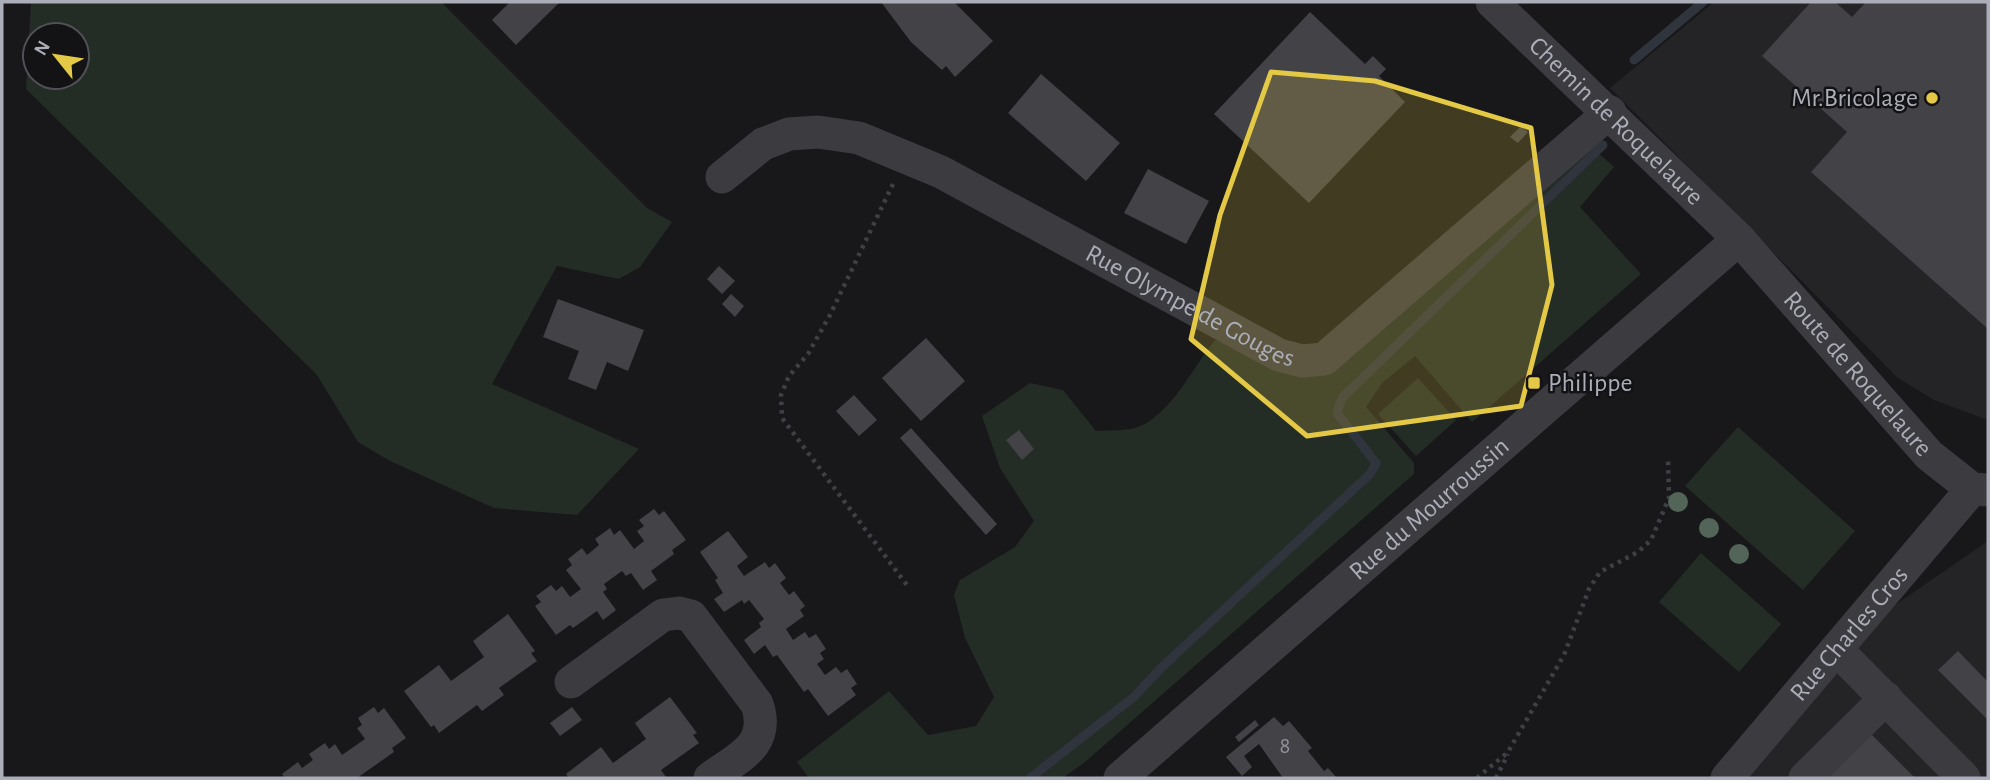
<svg xmlns="http://www.w3.org/2000/svg" width="1990" height="780" font-family="'Alegreya Sans',sans-serif">
  <style>
    .built { fill: #242427 }
    .green { fill: #242c26; fill-rule: evenodd }
    .lines { fill: none; stroke-linecap: round; stroke-linejoin: round }
    .stream { stroke: #2f343d; stroke-width: 9 }
    .building { fill: #424247 }
    .path { stroke: #3f4045; stroke-width: 4.5; stroke-dasharray: 3.5 5; stroke-linecap: butt }
    .minor { stroke: #3b3b40; stroke-width: 33 }
    .tree { fill: #536458 }
    .marked { fill: #e4c946; fill-opacity: 0.2; stroke: #e4c946; stroke-width: 5; stroke-linejoin: round }
    .poi-dot { fill: #e4c946; stroke: #131315; stroke-width: 2.5 }
    .labels { text-anchor: middle; dominant-baseline: central; stroke-width: 5; stroke-linejoin: round; paint-order: stroke }
    .number-label { font-size: 23px; fill: #91929c }
    .poi-label { font-size: 26px; fill: #abadb8; stroke: #131315; text-anchor: end }
    .street-label { font-size: 26px; fill: #abadb8; stroke: #131315 }
  </style>
  <rect width="100%" height="100%" fill="#18181a"/>
  <g class="built">
    <path d="M1714,2h274v418l-54,-20 -36,-22 -288,-290z"/>
    <path d="M1988,541v237h-241l148,-173z"/>
  </g>
  <g class="green">
    <path d="M31,2h410l206,206 25,14 -32,45 -21,12 -62,-13 -65,118 147,65 -62,66 -83,-7 -104,-47 -32,-19 -41,-67 -291,-286zM35,35h42v42h-42z"/>
    <path d="M1586,142l28,25 -34,40 61,67 -169,148 -57,-66 -33,27 -16,24 48,56v11l-329,288 -22,16h-254l-12,-16 92,-71 39,44 48,-9 18,-29 -29,-59 -11,-43 6,-15 55,-33 19,-26 -34,-53 -18,-52 48,-33 33,7 33,41c12,-1 27,0 39,-3 36,-10 61,-68 86,-95l83,40z"/>
    <path d="M1418,378l38,42 -40,36 -38,-42z"/>
    <path d="M1738,427l117,104 -52,59 -118,-104z"/>
    <path d="M1701,553l80,71 -42,48 -80,-70z"/>
  </g>
  <g class="lines">
    <g class="stream">
      <path d="M1634,60l69,-58"/>
      <path d="M1030,778l105,-82 26,-28 209,-194 6,-11 -39,-50 5,-15 261,-253"/>
    </g>
  </g>
  <g class="building">
    <path d="M510,2h50l-44,43 -24,-25z"/>
    <path d="M881,2h73l39,39 -38,36 -9,-11 -4,4 -31,-28z"/>
    <path d="M1811,2h24l17,15 14,-15h122v327l-177,-157 36,-40 -85,-76z"/>
    <path d="M1310,12l55,52 8,-8 13,13 -7,7 26,26 -96,101 -95,-89z"/>
    <path d="M1041,74l79,69 -34,38 -78,-68z"/>
    <path d="M1521,126l7,6 -10,11 -8,-6z"/>
    <path d="M1148,169l61,32 -23,43 -62,-31z"/>
    <path d="M719,266l16,15 -13,13 -15,-15z"/>
    <path d="M731,294l13,12 -9,11 -13,-13z"/>
    <path d="M558,299l86,31 -16,41 -21,-9 -11,28 -28,-11 11,-28 -36,-14z"/>
    <path d="M926,338l39,43 -44,40 -39,-43z"/>
    <path d="M854,395l23,25 -18,16 -23,-25z"/>
    <path d="M911,428l86,96 -11,11 -86,-97z"/>
    <path d="M1019,430l15,19 -12,11 -16,-20z"/>
    <path d="M654,509l5,6 5,-4 22,29 -14,10 2,4 -23,17 6,9 -14,10 -12,-17 -5,3 -4,-5 -18,13 3,5 -4,3 13,18 -13,10 -6,-9 -24,17 -3,-3 -14,10 -21,-29 6,-4 -5,-6 15,-11 5,6 6,-5 8,11 11,-8 -15,-19 6,-5 -4,-6 14,-11 5,7 12,-10 -4,-6 15,-11 4,7 6,-5 14,19 10,-8 -7,-10 7,-5 -5,-6z"/>
    <path d="M728,531l20,26 -11,9 7,10 21,-14 4,6 6,-5 11,15 -6,5 9,12 5,-4 11,15 -5,4 4,6 -18,13 7,11 12,-8 4,6 7,-4 10,15 -6,4 4,6 -7,5 8,11 11,-8 5,6 6,-4 10,15 -6,4 5,7 -28,21 -20,-27 -4,3 -27,-37 -4,2 -8,-12 -11,9 -10,-14 17,-13 -2,-4 5,-4 -15,-19 -5,4 -2,-4 -18,12 -10,-13 9,-6 -8,-13 3,-2 -18,-26z"/>
    <path d="M508,614l27,37 -4,2 6,8 -38,27 5,7 -22,16 -5,-6 -38,28 -5,-8 -3,2 -27,-36 35,-26 12,16 33,-24 -11,-16z"/>
    <path d="M1958,651l30,31v38l-50,-50z"/>
    <path d="M670,697l27,36 -4,2 6,8 -38,27 5,7 -97,1 -3,-4 35,-27 12,16 33,-24 -11,-16z"/>
    <path d="M374,707l4,6 6,-5 22,30 -14,10 2,4 -37,26h-72l-3,-4 16,-12 4,6 11,-8 -4,-6 16,-11 4,6 6,-5 7,11 23,-16 -8,-11 5,-3 -4,-7z"/>
    <path d="M572,707l10,13 -22,16 -10,-13z"/>
    <path d="M1274,717l9,9 6,-5 23,27 -4,3 16,20 4,-3 9,10h-54l-24,-34 -15,12 8,11 -10,9 -16,-19z"/>
    <path d="M1255,720l4,5 -20,17 -4,-5z"/>
    <path d="M1868,731l47,47h-94z"/>
  </g>
  <g class="lines">
    <g class="path">
      <path d="M893,184l-63,131 -22,39 -19,22 -8,19 1,23 127,170"/>
      <path d="M1477,778l31,-26 56,-97 25,-66 11,-17 38,-20 13,-12 18,-42 -1,-39"/>
      <path d="M1496,778l12,-24"/>
    </g>
    <g class="minor">
      <path id="s1" d="M1492,2l247,237 190,216 43,34 16,1"/>
      <path id="s2" d="M722,177l41,-33 26,-10 29,-2 41,6 82,34 338,183 23,6 22,-2 286,-247"/>
      <path d="M1837,650l127,128"/>
      <path d="M571,682l92,-67 16,-2 12,3 66,88c14,41 -18,53 -47,74"/>
      <path id="s3" d="M1120,778l619,-539"/>
      <path id="s4" d="M1727,778l245,-289"/>
      <path d="M1805,778l81,-80"/>
    </g>
  </g>
  <g class="tree">
    <circle cx="1678" cy="502" r="10"/>
    <circle cx="1709" cy="528" r="10"/>
    <circle cx="1739" cy="554" r="10"/>
  </g>
  <path class="marked" d="M1271,72l104,9 156,47 21,157 -31,121 -214,30 -116,-97 29,-124z"/>
  <g class="poi-dot">
    <circle cx="1932" cy="98" r="7"/>
    <rect x="1527" y="376" width="14" height="14" rx="3.5"/>
  </g>
  <g class="labels">
    <g class="number-label">
      <text x="1285" y="746">8</text>
    </g>
    <g class="poi-label">
      <text x="1918" y="98">Mr.Bricolage</text>
      <text x="1548" y="383" text-anchor="start">Philippe</text>
    </g>
    <g class="street-label">
      <text stroke="none"><textPath href="#s1" startOffset="172">Chemin de Roquelaure</textPath></text>
      <text stroke="none"><textPath href="#s2" startOffset="523">Rue Olympe de Gouges</textPath></text>
      <text stroke="none"><textPath href="#s1" startOffset="522">Route de Roquelaure</textPath></text>
      <text stroke="none"><textPath href="#s3" startOffset="410">Rue du Mourroussin</textPath></text>
      <text stroke="none"><textPath href="#s4" startOffset="189">Rue Charles Cros</textPath></text>
    </g>
  </g>
  <rect width="1990" height="780" fill="none" stroke="#abadb8" stroke-width="7"/>
  <g transform="translate(56 56) rotate(300)"><circle r="33" fill="#131315" stroke="#505156" stroke-width="2"/>
  <path d="M0-5L12 26L0 18L-12 26Z" fill="#e4c946"/>
  <text y="-10" font-size="19" font-weight="bold" text-anchor="middle" fill="#abadb8">N</text>
  </g>
</svg>
